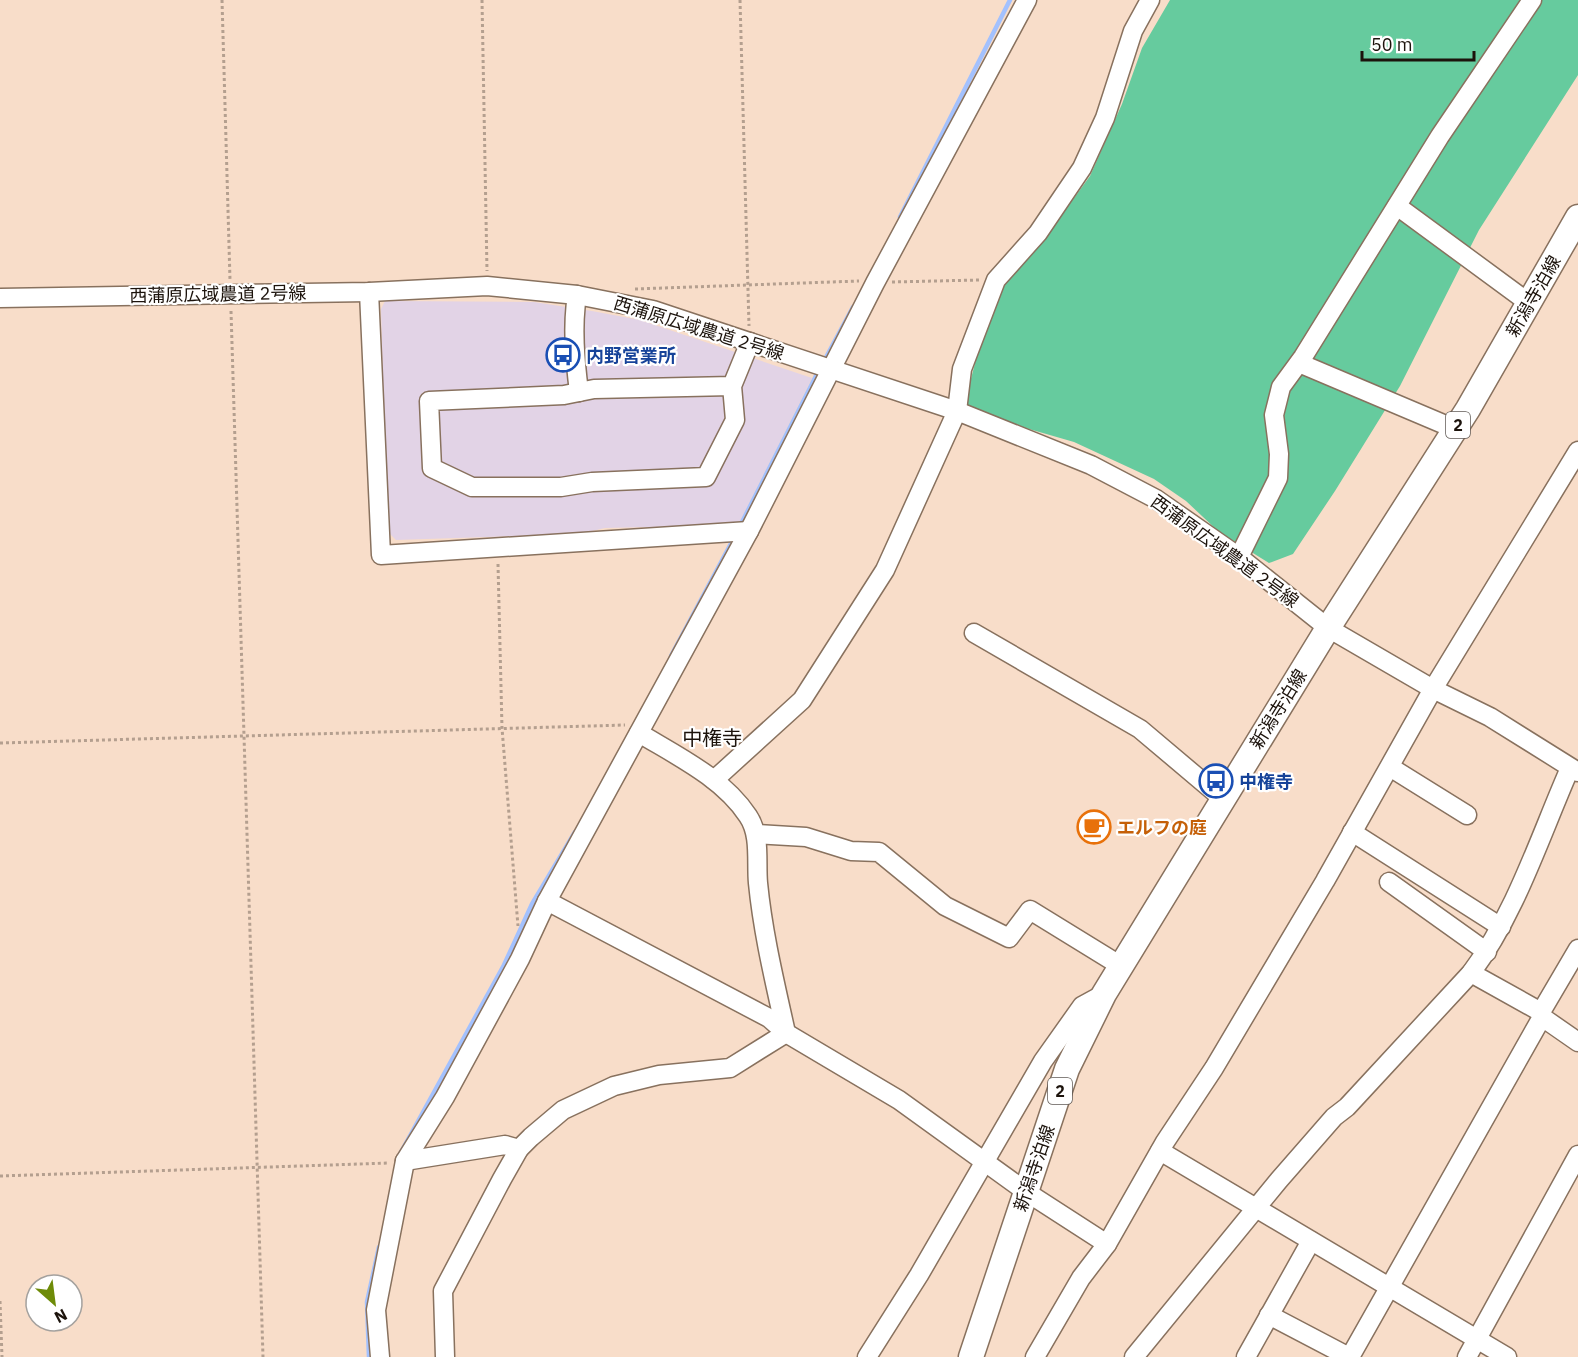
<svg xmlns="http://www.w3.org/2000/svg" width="1578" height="1357" font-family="'IBM Plex Sans','Noto Sans JP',sans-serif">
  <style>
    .industrial { fill: #e2d3e6 }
    .forest { fill: #66cb9e }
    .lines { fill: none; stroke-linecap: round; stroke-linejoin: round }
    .stream { stroke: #a3c1fe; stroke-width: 4.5 }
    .minor-casing { stroke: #88715e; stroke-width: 21 }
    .major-casing { stroke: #88715e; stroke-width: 27 }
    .path { stroke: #b49f8f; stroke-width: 3; stroke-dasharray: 3 3; stroke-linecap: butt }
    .minor { stroke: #fff; stroke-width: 18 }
    .major { stroke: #fff; stroke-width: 24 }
    .labels { text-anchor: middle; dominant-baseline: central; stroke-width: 4.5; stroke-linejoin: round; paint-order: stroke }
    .shield { fill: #fff; stroke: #605a55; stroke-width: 1.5 }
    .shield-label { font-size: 16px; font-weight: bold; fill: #1c130c }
    .street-label { font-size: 18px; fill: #1c130c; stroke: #fff }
    .transit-label { font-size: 18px; font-weight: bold; fill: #164399; stroke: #fff; text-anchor: start }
    .food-label { font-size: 18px; font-weight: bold; fill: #c56008; stroke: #fff; text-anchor: start }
    .neighbourhood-label { font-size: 20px; fill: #1c130c; stroke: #fff }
  </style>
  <rect width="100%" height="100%" fill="#f8ddc9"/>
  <path class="industrial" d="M385,301l149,1 58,9 48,9 172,58 -74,147 -133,3 -26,6 -183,6 -9,-9 -6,-222z"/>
  <path class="forest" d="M1170,0h408v75l-99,155 -79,156 -65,105 -42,63 -24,9 -50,-31 -33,-31 -32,-22 -80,-37 -111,-32 30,-117 55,-59 42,-58 32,-72 20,-56z"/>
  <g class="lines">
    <g class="stream">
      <path d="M900,217l110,-217"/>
      <path d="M823,363l30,-56"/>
      <path d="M740,526l79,-156"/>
      <path d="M671,656l64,-120"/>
      <path d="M400,1154l104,-189 28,-61 43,-72"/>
      <path d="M369,1357l-2,-55 12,-55"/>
    </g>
    <g class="minor-casing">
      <g id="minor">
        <path d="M1397,206l132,97"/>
        <path d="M369,292l12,263 368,-24"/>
        <path d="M577,295c-5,32 -2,65 2,97"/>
        <path d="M0,298l369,-6 118,-6 90,9 76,15 304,101 134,54 65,34 83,58 89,71 105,61 57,28 88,55"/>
        <path d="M1299,363l156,66"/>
        <path d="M732,386l-138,3 -30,6 -135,6 3,67 40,19h89l31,-5 114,-5 29,-57 -3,-34 18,-44"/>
        <path d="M1239,557l39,-79 1,-24 -5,-39 7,-28 22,-30 137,-221 92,-136"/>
        <path d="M974,633l166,96 83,70"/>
        <path d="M639,733c38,23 84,45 109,83 13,19 8,46 10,67 5,51 17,100 28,150"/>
        <path d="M1390,767l77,48"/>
        <path d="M714,780l88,-80 83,-130 72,-159 5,-42 34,-89 42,-47 44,-65 23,-50 28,-87 17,-31"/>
        <path d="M1352,832l149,95"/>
        <path d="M756,834l50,3 45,14 28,1 66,54 64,32 21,-28 91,56"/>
        <path d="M1389,882l98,70"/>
        <path d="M547,901l222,117 17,15 113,67 129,93 79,51"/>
        <path d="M1578,949l-37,63 1,5 36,25"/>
        <path d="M1471,973l70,39"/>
        <path d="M1160,1151l347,206"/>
        <path d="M405,1161l100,-16 14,4"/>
        <path d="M1269,1315l80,42"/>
        <path d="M380,1357l-4,-47 29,-149 40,-64 75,-138 27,-58 202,-370 126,-248 152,-283"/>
        <path d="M445,1357l-2,-66 59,-112 17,-30 12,-12 32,-27 51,-24 45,-11 71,-7 56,-35"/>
        <path d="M867,1357l52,-82 124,-214 39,-55 22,-12"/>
        <path d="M1035,1357l46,-79 26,-34 58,-102 49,-74 111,-187 108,-192 145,-238"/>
        <path d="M1134,1357l145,-177 55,-63 13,-10 124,-134c45,-60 69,-137 99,-205"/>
        <path d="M1246,1357l65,-116"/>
        <path d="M1350,1357l192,-340"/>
        <path d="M1467,1357l111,-202"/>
      </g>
    </g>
    <g class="major-casing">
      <path id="major" d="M971,1357l96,-288 37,-75 224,-366 140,-219 110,-192"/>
    </g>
    <g class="path">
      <path d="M222,0l8,280"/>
      <path d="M482,0l5,271"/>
      <path d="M740,0l9,326"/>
      <path d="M892,282l87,-2"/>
      <path d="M635,289l224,-8"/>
      <path d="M231,311l32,1046"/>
      <path d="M498,564l4,164 16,198"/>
      <path d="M0,743l625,-18"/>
      <path d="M0,1176l389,-13"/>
      <path d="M0,1301l2,56"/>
    </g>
    <use href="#minor" class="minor"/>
    <use href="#major" class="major"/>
  </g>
  <defs>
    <g id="bus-ring" transform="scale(1.725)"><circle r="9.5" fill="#fff" stroke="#1a4fb4" stroke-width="1.5"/><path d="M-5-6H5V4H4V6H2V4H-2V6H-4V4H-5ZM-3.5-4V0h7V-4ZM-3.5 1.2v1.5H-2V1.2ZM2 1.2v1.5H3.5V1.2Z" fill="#1a4fb4"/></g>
    <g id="cafe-ring" transform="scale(1.725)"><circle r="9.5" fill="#fff" stroke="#e8710a" stroke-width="1.5"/><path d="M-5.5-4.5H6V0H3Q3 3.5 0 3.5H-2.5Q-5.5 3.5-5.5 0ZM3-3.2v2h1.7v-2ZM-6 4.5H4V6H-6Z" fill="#e8710a"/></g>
  </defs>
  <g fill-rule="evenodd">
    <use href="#bus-ring" x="563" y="355"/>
    <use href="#bus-ring" x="1216" y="781"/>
    <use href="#cafe-ring" x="1094" y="827"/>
  </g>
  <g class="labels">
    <g class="shield">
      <rect x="1446" y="412" width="24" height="26" rx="4.5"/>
      <rect x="1048" y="1078" width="24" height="26" rx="4.5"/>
    </g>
    <g class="shield-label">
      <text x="1458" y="425">2</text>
      <text x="1060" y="1091">2</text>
    </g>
    <g class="street-label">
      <text transform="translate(218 294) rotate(-1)">西蒲原広域農道 2号線</text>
      <text transform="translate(1533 296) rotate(-60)">新潟寺泊線</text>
      <text transform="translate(699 328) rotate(17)">西蒲原広域農道 2号線</text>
      <text transform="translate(1225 551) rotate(36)">西蒲原広域農道 2号線</text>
      <text transform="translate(1278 709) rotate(-58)">新潟寺泊線</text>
      <text transform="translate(1034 1168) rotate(-71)">新潟寺泊線</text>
    </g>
    <g class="transit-label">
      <text x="586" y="355">内野営業所</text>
      <text x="1239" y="781">中権寺</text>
    </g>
    <g class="food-label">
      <text x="1117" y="827">エルフの庭</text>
    </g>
    <g class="neighbourhood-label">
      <text x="712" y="737">中権寺</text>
    </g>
  </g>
  <g transform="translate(54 1303) rotate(152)"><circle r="28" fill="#ffffff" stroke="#a4a19e" stroke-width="1.5"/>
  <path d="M0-4.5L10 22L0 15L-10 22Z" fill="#6e8b08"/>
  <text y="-9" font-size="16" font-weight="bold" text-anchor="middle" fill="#1c130c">N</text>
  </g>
  <path d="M1362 51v9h112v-9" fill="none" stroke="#1c130c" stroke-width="3"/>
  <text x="1371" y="51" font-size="18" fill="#1c130c" stroke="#ffffff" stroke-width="4.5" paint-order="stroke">50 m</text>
</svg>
